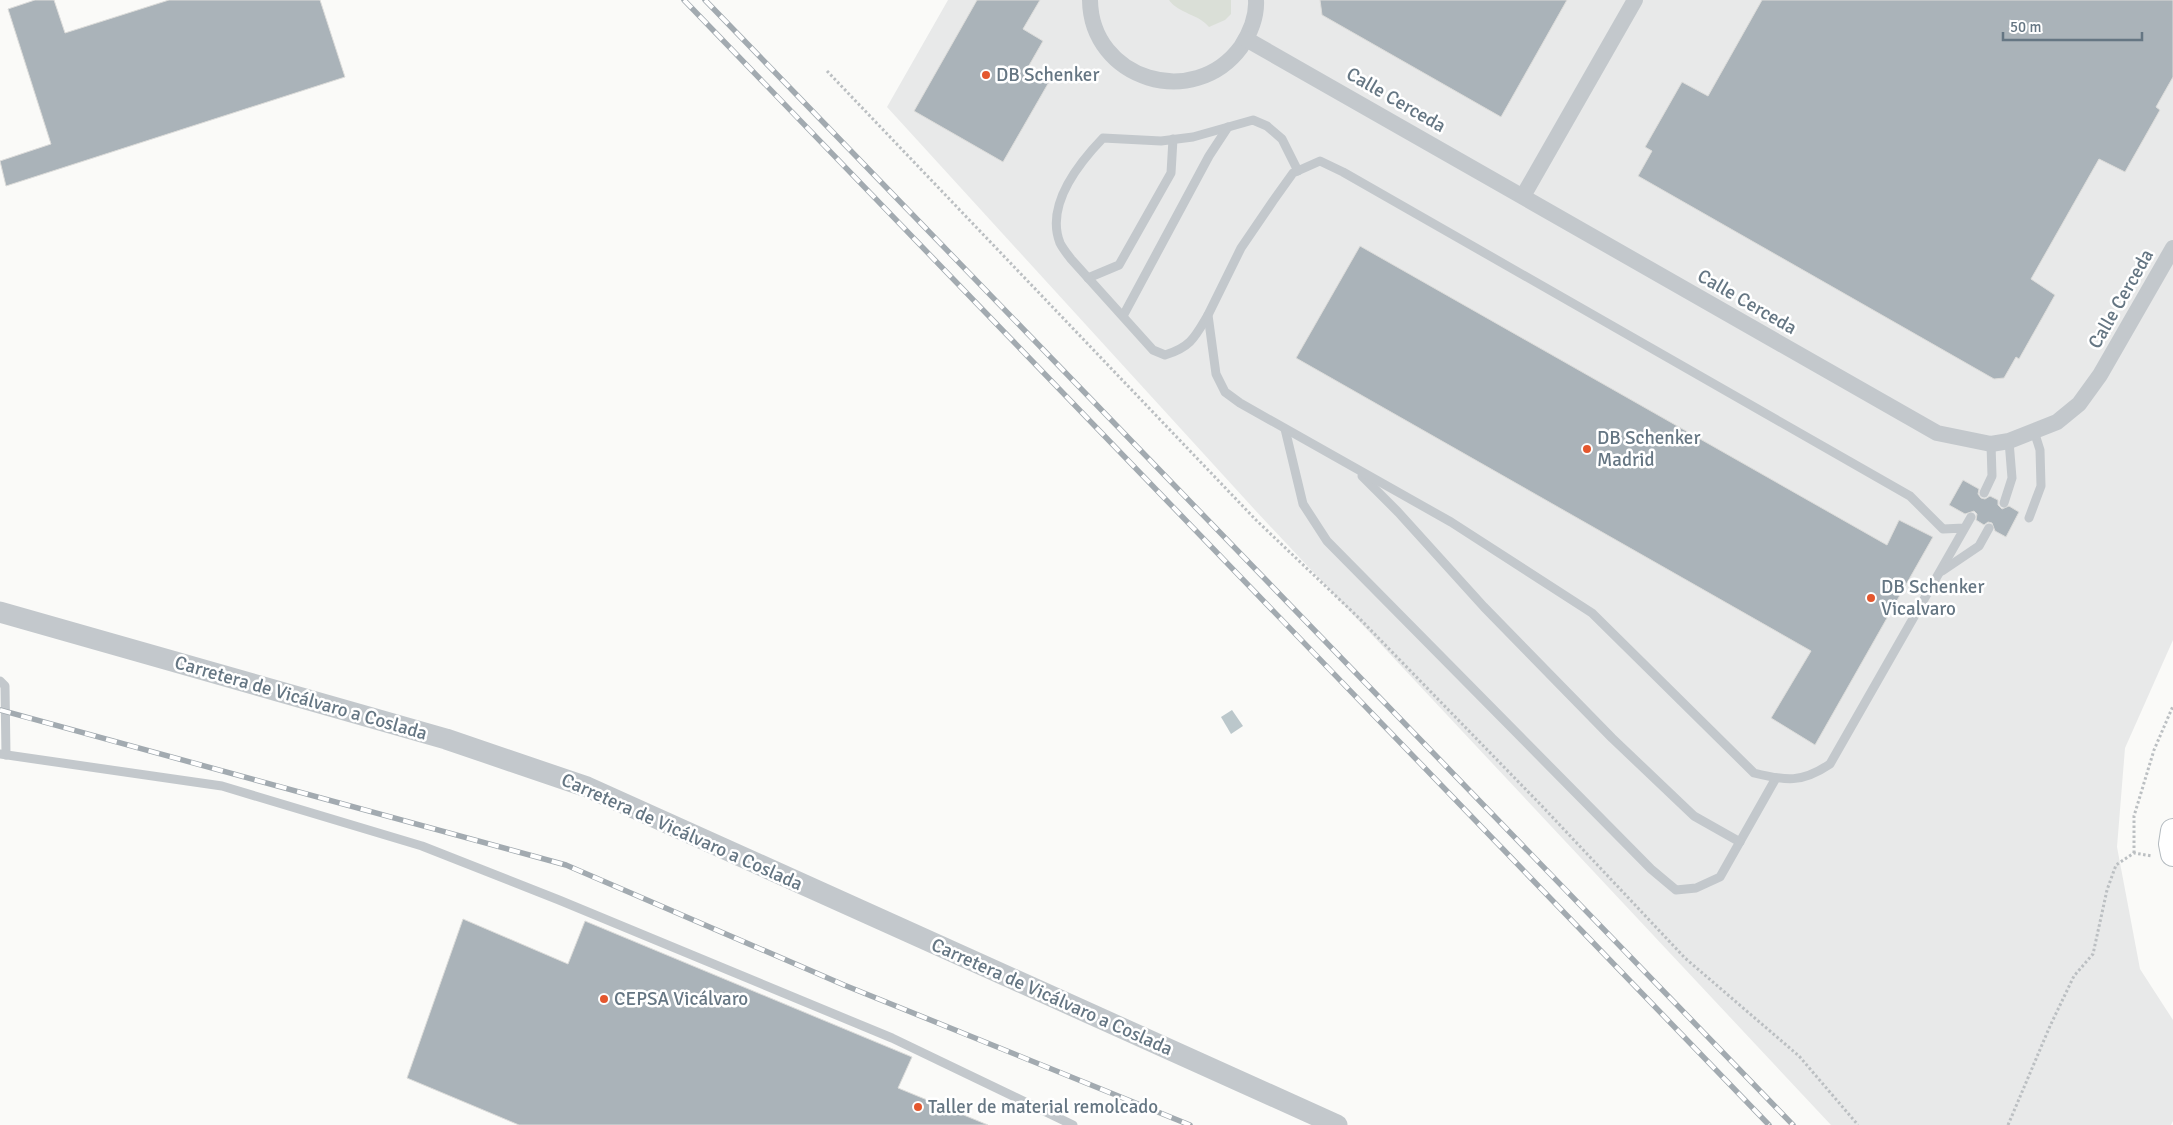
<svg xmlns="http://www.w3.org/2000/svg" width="2173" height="1125" font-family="Signika,sans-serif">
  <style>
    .built { fill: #e8e9e9 }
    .green { fill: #dadfd7 }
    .water { fill: #bbc7cb }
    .building { fill: #aab3b9; stroke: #dcdcda }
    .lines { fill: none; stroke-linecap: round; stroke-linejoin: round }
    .secondary-casing { stroke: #b3babf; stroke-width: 26 }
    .path { stroke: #bbbfc2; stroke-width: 3; stroke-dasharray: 2.5 2.5; stroke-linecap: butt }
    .service { stroke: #c3c8cc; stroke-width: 9 }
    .minor { stroke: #c3c8cc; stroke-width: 16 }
    .tertiary { stroke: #c3c8cc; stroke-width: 21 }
    .secondary { stroke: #fff; stroke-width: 24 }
    .rail-casing { stroke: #a2aab0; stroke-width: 5.5 }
    .rail { stroke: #fff; stroke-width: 4; stroke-dasharray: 11; stroke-linecap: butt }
    .poi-dot { fill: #e4572e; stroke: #fff; stroke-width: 2 }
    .labels { text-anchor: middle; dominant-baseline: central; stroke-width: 5; stroke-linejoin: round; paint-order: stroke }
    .poi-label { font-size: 19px; fill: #657683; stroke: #fff; text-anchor: start }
    .street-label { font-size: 19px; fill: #657683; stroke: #fff }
  </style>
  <rect width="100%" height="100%" fill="#fafaf8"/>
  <path class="built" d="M948,0h1225v640l-48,108 -8,99 23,122 33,51v101l-2,4h-340l-576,-615 -368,-403z"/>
  <path class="green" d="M1169,0h62v14l-6,6 -16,7c-10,-13 -30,-13 -40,-27z"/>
  <path class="water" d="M1232,710l11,16 -12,8 -10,-17z"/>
  <g class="building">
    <path d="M35,0h19l11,33 104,-33h151l25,77 -339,109 -6,-25 51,-17 -43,-135z"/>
    <path d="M977,0h63l-17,29 20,12 -16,28 22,13 -46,80 -89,-51z"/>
    <path d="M1320,0h247l-66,117 -179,-102z"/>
    <path d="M1762,0h411v77l-17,30 4,3 -35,62 -26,-13 -68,120 24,16 -36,64 -3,-2 -12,21 -10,1 -356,-203 14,-25 -7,-4 37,-65 26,14z"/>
    <path d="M1360,246l527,299 12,-25 34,17 -118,208 -44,-27 40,-67 -515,-293z"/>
    <path d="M1963,480l16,9 -1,5 3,4 4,1 5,-3 8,4v5l4,4 7,-3 10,6 -13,25 -11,-6 -3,-8 -4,-1 -4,3 -8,-5 1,-6 -3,-3 -9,3 -16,-9z"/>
    <path d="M463,919l105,45 17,-43 327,136 -14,31 90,37h-469l-112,-47z"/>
  </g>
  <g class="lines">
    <g class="secondary-casing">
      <path id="secondary" d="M2173,831l-2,13 2,10"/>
    </g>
    <g class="path">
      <path d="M827,71l429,449 104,99 181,186 144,153 114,98 59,69"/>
      <path d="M2134,853v-37l20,-66 19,-44"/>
      <path d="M2008,1125l42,-99 24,-50 19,-22 14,-64 9,-25 18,-12 18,3"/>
    </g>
    <g class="service">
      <path d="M1088,278l31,-13 52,-92 2,-34"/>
      <path d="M1208,315c-13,22 -17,32 -43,40l-12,-5 -82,-91c-3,-4 -8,-10 -11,-16 -15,-38 18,-79 43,-105l58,3 32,-4 60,-17 14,6 15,13 16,32"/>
      <path d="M1123,316l86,-160 19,-29"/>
      <path d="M1285,429l18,75 24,37 324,328 25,21 20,-2 24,-11 56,-99"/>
      <path d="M1362,476l36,36 86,95 128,131 82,78 46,26"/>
      <path d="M1984,493l8,-17 -1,-32"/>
      <path d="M2004,503l8,-25 -3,-37"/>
      <path d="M2029,518l12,-32 -1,-36 -6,-19"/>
      <path d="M1964,528l-21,1 -33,-33 -567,-324 -23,-11 -27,12 -20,28 -32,47 -33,67 8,59 9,18 15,11 211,119 141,91 162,160c32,8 48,10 76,-9l141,-247"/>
      <path d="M1942,571l37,-25 10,-18"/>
      <path d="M0,681l5,5 1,69"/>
      <path d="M0,754l222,32 200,60 137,54 333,138 181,87"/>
    </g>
    <g class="minor">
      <path d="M1090,0c1,80 104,111 151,47 9,-14 16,-30 15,-47"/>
      <path d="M1246,39l691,394 54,11 18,-3 48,-19 22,-18 21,-29 73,-127"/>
      <path d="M1523,196l112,-196"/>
    </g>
    <path class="tertiary" d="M0,612l446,127 141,48 750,338"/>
    <use href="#secondary" class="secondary"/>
    <g class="rail-casing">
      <g id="rail">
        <path d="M684,0l1085,1125"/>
        <path d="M705,0l1088,1125"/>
        <path d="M0,710l566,155 278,120 346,140"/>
      </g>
    </g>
    <use href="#rail" class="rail"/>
  </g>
  <g class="poi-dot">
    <circle cx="986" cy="75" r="5"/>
    <circle cx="1587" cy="449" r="5"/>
    <circle cx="1871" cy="598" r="5"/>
    <circle cx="604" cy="999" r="5"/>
    <circle cx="918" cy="1107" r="5"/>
  </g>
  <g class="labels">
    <g class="poi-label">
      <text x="996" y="75">DB Schenker</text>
      <text x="1597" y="438">DB Schenker<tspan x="1597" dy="22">Madrid</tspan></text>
      <text x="1881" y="587">DB Schenker<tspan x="1881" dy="22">Vicalvaro</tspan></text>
      <text x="614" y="999">CEPSA Vicálvaro</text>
      <text x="928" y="1107">Taller de material remolcado</text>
    </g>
    <g class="street-label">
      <text transform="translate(1396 100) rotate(30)">Calle Cerceda</text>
      <text transform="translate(2121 299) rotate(-60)">Calle Cerceda</text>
      <text transform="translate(1747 302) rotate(30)">Calle Cerceda</text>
      <text transform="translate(301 698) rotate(16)">Carretera de Vicálvaro a Coslada</text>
      <text transform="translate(682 832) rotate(24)">Carretera de Vicálvaro a Coslada</text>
      <text transform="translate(1052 997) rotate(24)">Carretera de Vicálvaro a Coslada</text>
    </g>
  </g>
  <path d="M2003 32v8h139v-8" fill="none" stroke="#657683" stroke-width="2.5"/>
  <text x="2010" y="32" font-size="15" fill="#657683" stroke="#ffffff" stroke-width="4" paint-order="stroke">50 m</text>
</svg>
